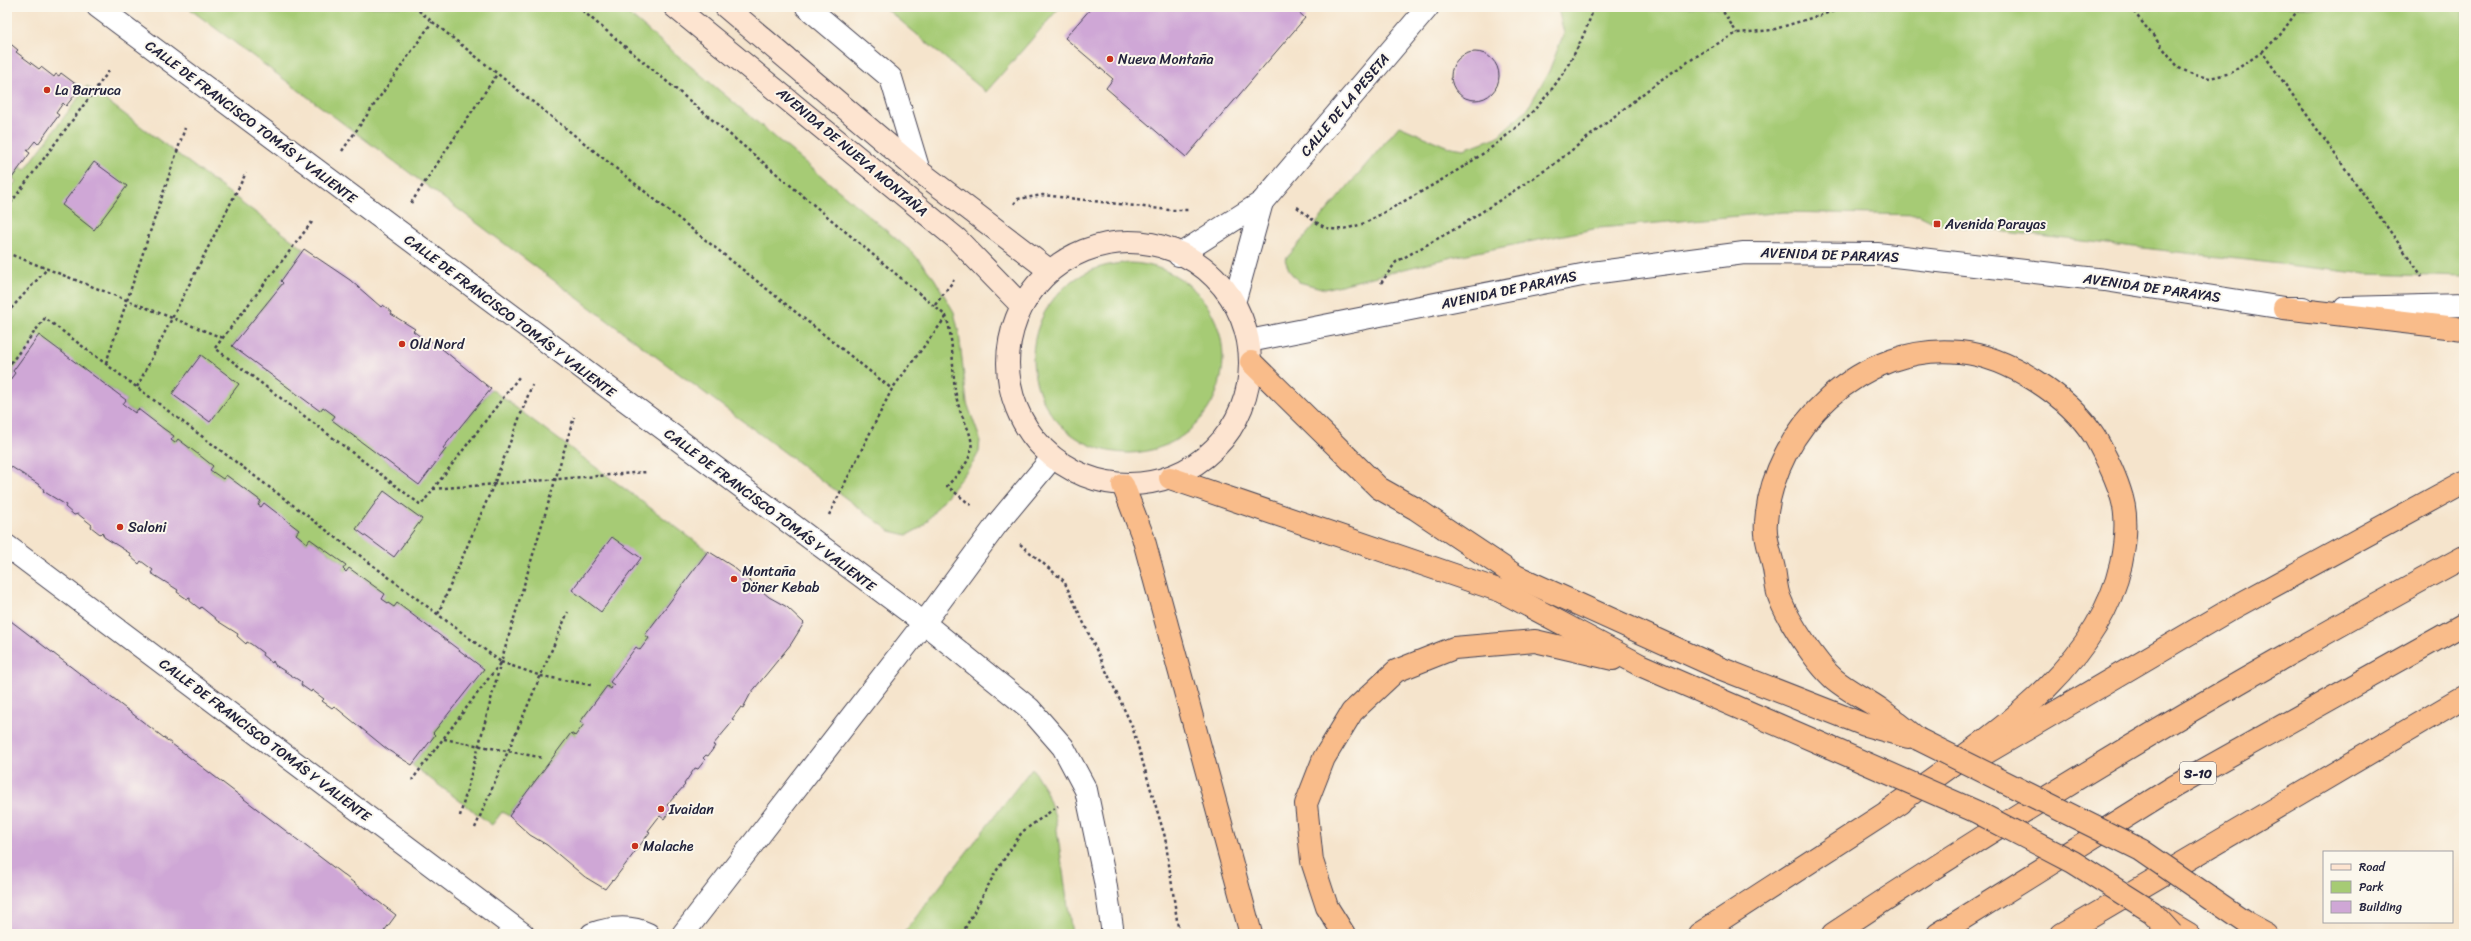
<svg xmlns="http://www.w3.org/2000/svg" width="2471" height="941" font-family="Sriracha,sans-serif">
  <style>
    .green { fill: #a6cb74; stroke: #647658 }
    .building { fill: #cfa7d6 }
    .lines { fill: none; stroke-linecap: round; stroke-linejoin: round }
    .minor-casing { stroke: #423f51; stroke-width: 24 }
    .tertiary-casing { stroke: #423f51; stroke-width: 24 }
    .secondary-casing { stroke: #423f51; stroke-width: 24 }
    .motorway-casing { stroke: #423f51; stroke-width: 24 }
    .path { stroke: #423f51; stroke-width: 2.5; stroke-dasharray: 3 3; stroke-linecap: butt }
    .minor { stroke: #fff; stroke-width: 22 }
    .tertiary { stroke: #fff; stroke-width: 22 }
    .secondary { stroke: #fde4d0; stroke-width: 22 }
    .motorway { stroke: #f9bc8a; stroke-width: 22 }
    .motorway-bridge-casing { stroke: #423f51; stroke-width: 24; stroke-linecap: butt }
    .motorway-bridge { stroke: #f9bc8a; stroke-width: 22 }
    .poi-dot { fill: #c8321e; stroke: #fbf7ec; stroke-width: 1.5 }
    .labels { text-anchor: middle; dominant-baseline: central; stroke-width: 4; stroke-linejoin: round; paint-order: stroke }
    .shield { fill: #fbf7ec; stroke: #636270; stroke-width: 1 }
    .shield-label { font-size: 13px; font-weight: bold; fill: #22223b }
    .poi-label { font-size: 14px; fill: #22223b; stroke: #fbf7ec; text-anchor: start }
    .street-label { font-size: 14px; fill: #22223b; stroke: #fbf7ec }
  </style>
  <rect width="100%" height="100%" fill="#fbf7ec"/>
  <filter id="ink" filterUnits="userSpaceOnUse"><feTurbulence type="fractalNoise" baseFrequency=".025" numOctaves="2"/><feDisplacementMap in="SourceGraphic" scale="8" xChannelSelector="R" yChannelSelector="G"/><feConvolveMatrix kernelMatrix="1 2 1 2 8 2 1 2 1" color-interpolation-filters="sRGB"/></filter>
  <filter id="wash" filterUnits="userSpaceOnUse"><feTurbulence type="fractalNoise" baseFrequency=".012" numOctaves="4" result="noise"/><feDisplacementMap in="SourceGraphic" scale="16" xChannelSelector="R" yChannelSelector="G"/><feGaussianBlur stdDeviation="0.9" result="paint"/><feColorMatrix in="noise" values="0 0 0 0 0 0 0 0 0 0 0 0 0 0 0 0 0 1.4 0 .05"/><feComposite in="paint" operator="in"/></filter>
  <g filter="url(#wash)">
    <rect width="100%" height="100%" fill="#f5e4cc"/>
    <g class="green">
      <path d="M187,7h433l293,246 21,25 20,34 5,21 8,70 13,36 -1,13 -6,11 -51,64 -15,8 -17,-4z"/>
      <path d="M884,7h176l-74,85z"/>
      <path d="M1555,7h909v270l-98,-3 -429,-50 -18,-9 -134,-3 -186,16 -147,29 -127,32 -26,-7 -9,-10 -5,-12 114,-134 47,20 18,3 33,-12 31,-29 21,-37 15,-38 -5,-20z"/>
      <path d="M87,86l217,163 -23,32 2,2 -51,63 91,61 12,9 -3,4 74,55 39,-26 -2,-1 22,-29 2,1 24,-31 217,162 -63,84 4,3 -9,12 -4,-3 -26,35 4,3 -3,4 -4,-3 -27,35 4,4 -9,11 -4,-3 -62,83 -7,-4 -10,13 -80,-60 23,-30 -2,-2 50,-64 -86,-66 -3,4 -12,-8 3,-5 -36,-26 -3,4 -3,-3 3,-4 -35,-26 -4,4 -11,-9 3,-4 -41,-25 3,-4 -35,-26 -3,4 -13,-9 3,-4 -35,-27 -3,4 -4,-3 3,-4 -36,-27 -3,4 -12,-9 3,-4 -35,-26 -61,-25 -17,22 2,2 -8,11v-191l9,-12 -4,-3 9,-11 4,3z"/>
      <circle cx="1128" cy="358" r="95"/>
      <path d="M1032,768l13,21 10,27 17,118h-169z"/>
    </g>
    <g id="blocks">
      <g class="building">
        <path d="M1092,7h201l12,11 -119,139 -80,-69 7,-9 -48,-41z"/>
        <path d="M7,41l11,9 -2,2 23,17 2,-2 13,10 2,-3 3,2 2,-3 16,12 -2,3 3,3 -12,15 -3,-3 -7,10 3,2 -21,29 -3,-3 -8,10 3,2 -23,32z"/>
        <circle cx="1475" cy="76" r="24"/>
        <path d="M94,162l33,24 -33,44 -32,-25z"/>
        <path d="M304,249l46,31 31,27 2,-2 9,7 -1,2 24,15 -2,2 16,12 2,-2 10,7 50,41 -48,59 3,1 -27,36 -87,-65 3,-4 -12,-9 -3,4 -88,-65 51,-63 -2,-2z"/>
        <path d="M39,335l87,65 -3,4 12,9 3,-4 26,20 10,7 -3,4 4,3 3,-4 25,19 10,8 -3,4 13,9 3,-4 35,26 -3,4 3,2 3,-4 35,27 -3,4 11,9 3,-4 26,19 10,7 -3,4 3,3 3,-4 36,26 -3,5 12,8 3,-4 87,66 -51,64 2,2 -23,30 -24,-15 -54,-44 -2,2 -10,-7 2,-2 -12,-9 -1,2 -10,-7 1,-2 -2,-2 -25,-16 -2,-4 -1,2 -10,-8 1,-2 -12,-9 -4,-2 -1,2 -9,-8 1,-2 -22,-14v-1l-15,-12 -1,2 -10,-8v-3l-3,1 -10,-7 1,-2 -27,-17 2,-3 -12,-9 -2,3 -9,-8 1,-2 -27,-17 -2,-5 -2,2 -9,-7 1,-2 -14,-11 -4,1 -9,-8 1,-2 -23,-14 1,-1 -3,-4 -34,-22v-80l8,-11 -2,-2z"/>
        <path d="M201,355l38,29 -29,38 -38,-28z"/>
        <path d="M384,491l38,28 -28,38 -38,-28z"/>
        <path d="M612,537l29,21 -40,54 -29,-22z"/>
        <path d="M708,551l24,15 37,31 18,10 17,16 -13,21 -40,49 -8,15 -2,-1 -9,12 2,1 -21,25 2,1 -7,10 -2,-1 -3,3 2,2 -7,9 -3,-1 -11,16 1,1 -18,20 5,3 -8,11 -4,-3 -2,2 -10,13 2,1 -37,49 -1,-1 -7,9 -20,-12 -38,-32 -17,-10 -21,-19 62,-83 4,3 9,-12 -4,-2 27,-36 4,3 1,-2 2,-2 -4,-3 26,-35 4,3 9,-12 -4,-3z"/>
        <path d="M7,618l389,297 -14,19h-375z"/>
      </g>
    </g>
  </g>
  <g filter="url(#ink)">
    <use href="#blocks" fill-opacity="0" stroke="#423f51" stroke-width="1"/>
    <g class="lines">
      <g class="minor-casing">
        <g id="minor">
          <path d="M98,7l826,616 105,85 34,39 23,43 19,91 8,53"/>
          <path d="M807,7l84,71 28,93"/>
          <path d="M2345,308l119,-3"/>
          <path d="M1249,341l343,-68 152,-20 133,1 228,26 179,28h19"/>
          <path d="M7,546l516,388"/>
          <path d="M592,934c17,-6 38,-9 56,0"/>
          <path d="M683,934l241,-311 73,-99 55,-66"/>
        </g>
      </g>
      <g class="tertiary-casing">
        <g id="tertiary">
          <path d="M1179,255l83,-53 166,-195"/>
          <path d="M1234,303l28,-101"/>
        </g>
      </g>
      <g class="secondary-casing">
        <g id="secondary">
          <path d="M675,7l282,232 64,66"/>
          <path d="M726,7l193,164 130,99"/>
          <circle cx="1129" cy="363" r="121"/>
        </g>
      </g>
      <g class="motorway-casing">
        <g id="motorway">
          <path d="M2284,308l180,21"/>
          <path d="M1251,362l128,126 37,21 100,67 201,91 148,58 43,12"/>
          <path d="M1170,478l331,113 139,74 189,82"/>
          <path d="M1123,485l20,52 108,397"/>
          <path d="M1986,753l247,-145 231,-126"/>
          <path d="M1889,810c86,-64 207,-133 232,-246 4,-20 7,-46 1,-66 -6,-22 -16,-41 -27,-61 -26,-41 -86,-80 -135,-85 -97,-10 -187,75 -194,170 -2,15 5,32 8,47 2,10 2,21 6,30 9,23 36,64 54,80 14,12 32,20 46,30 13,10 26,20 38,30"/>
          <path d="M2157,915l32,19"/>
          <path d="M2247,923l20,11"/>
          <path d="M1344,934l-17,-27 -15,-46 -6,-57 18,-46 28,-46 44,-41 58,-23 81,-7 78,18"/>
          <path d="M1699,934l202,-131"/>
          <path d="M1833,934c204,-136 415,-260 631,-377"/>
          <path d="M1938,934l237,-148 289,-162"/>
          <path d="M2062,934l402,-237"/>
        </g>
      </g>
      <g class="path">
        <path d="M414,7l478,382"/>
        <path d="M578,7l368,309c10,30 4,64 13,91 4,15 15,27 12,44 -3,14 -15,25 -24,35l25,20"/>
        <path d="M1720,7l17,26"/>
        <path d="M2130,7l49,61 15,7 16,3 21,-5 31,-21 160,224"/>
        <path d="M2262,52l18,-17 20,-28"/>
        <path d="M342,151l90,-129"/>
        <path d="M411,203l86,-129"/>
        <path d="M1014,204l4,-5 25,-4 126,15h21"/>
        <path d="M1297,207c28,23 32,28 68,16 101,-57 190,-96 229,-216"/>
        <path d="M7,208l102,-137"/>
        <path d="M312,222l-97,126 206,157 98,-128"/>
        <path d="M7,253l216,85"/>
        <path d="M1381,283l15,-21 66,-37 91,-60 106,-84 47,-31 31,-17 35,-3 75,-23"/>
        <path d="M935,305l19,-25"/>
        <path d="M7,313l40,-44"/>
        <path d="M106,363l79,-235"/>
        <path d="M7,368l38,-50 456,344 -89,118"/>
        <path d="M137,387l109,-214"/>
        <path d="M433,489l214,-17"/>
        <path d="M829,515l63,-126 54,-72"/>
        <path d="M1020,544l44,37 68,145 33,111 14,97"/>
        <path d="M438,614l56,-130 38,-99"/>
        <path d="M501,662l40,14 50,9"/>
        <path d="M444,739l100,19"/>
        <path d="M460,816l41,-154 73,-245"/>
        <path d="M475,828l93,-216"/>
        <path d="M962,934l33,-61 27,-41 36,-26"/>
      </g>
      <use href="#minor" class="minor"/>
      <use href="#tertiary" class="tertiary"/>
      <use href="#secondary" class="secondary"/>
      <use href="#motorway" class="motorway"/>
      <g class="motorway-bridge-casing">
        <g id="motorway-bridge">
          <path d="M1918,739l223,111 106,73"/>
          <path d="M1829,747l148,65 96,50 79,50 20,22"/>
        </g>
      </g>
      <use href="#motorway-bridge" class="motorway-bridge"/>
    </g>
  </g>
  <g class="poi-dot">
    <circle cx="1110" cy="59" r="4"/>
    <circle cx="47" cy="90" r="4"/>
    <rect x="1933" y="220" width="8" height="8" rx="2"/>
    <circle cx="402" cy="344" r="4"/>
    <circle cx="120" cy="527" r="4"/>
    <circle cx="734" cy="579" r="4"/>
    <circle cx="661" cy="809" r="4"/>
    <circle cx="635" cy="846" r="4"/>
  </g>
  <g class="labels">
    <rect class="shield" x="2180" y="762" width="36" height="22" rx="3"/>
    <g class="shield-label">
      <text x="2198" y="773">S-10</text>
    </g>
    <g class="poi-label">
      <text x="1118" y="59">Nueva Montaña</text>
      <text x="55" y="90">La Barruca</text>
      <text x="1945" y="224">Avenida Parayas</text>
      <text x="410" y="344">Old Nord</text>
      <text x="128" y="527">Saloni</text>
      <text x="742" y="571">Montaña<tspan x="742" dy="16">Döner Kebab</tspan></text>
      <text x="669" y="809">Ivaidan</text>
      <text x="643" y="846">Malache</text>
    </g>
    <g class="street-label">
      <text transform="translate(1345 105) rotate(-50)">CALLE DE LA PESETA</text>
      <text transform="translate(251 122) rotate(37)">CALLE DE FRANCISCO TOMÁS Y VALIENTE</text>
      <text transform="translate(852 152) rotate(40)">AVENIDA DE NUEVA MONTAÑA</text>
      <text transform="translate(1830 255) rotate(2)">AVENIDA DE PARAYAS</text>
      <text transform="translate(2152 288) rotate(8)">AVENIDA DE PARAYAS</text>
      <text transform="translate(1509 290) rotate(-12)">AVENIDA DE PARAYAS</text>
      <text transform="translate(510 316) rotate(37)">CALLE DE FRANCISCO TOMÁS Y VALIENTE</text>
      <text transform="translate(770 510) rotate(37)">CALLE DE FRANCISCO TOMÁS Y VALIENTE</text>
      <text transform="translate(265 740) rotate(37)">CALLE DE FRANCISCO TOMÁS Y VALIENTE</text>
    </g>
  </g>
  <rect width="2471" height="941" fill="none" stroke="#fbf7ec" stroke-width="24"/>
  <rect x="2323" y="851" width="130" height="72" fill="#fbf7ec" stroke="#a4a2a5"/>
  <rect x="2331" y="864" width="20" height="6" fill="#fde4d0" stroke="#a4a2a5"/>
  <text x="2359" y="871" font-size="12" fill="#22223b">Road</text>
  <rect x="2331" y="881" width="20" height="12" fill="#a6cb74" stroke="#a4a2a5"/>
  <text x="2359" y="891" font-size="12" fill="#22223b">Park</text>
  <rect x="2331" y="901" width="20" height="12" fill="#cfa7d6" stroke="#a4a2a5"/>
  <text x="2359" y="911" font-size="12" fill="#22223b">Building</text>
</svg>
